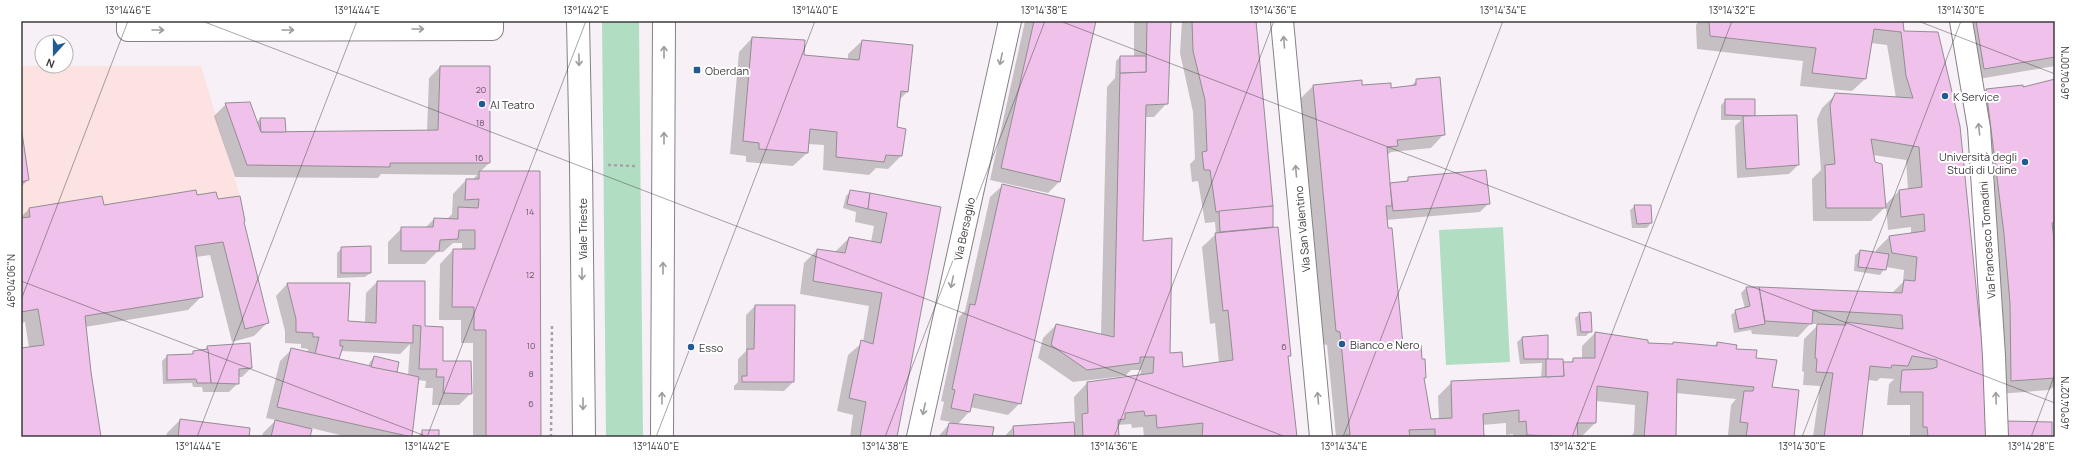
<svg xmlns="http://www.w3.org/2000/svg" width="2076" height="458" font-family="Manrope,sans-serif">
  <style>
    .commercial { fill: #fde2e2 }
    .green { fill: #b1ddc3 }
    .shadow { fill: #0003; fill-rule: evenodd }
    .building { fill: #f0c1eb; stroke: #938d93 }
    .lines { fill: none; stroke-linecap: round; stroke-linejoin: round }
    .minor-casing { stroke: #878086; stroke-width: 24 }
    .major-casing { stroke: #878086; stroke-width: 24 }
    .path { stroke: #a7a2a7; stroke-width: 2.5; stroke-dasharray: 3 3; stroke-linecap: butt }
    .minor { stroke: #fff; stroke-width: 22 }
    .major { stroke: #fff; stroke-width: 22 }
    .oneway { stroke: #9e9d9e }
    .ticks { fill: none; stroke: #3e3b3e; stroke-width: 1; stroke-opacity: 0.45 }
    .poi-dot { fill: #235a92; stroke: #fff; stroke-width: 1.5 }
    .labels { text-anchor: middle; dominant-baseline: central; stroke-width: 4; stroke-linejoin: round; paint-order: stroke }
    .number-label { font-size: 9px; fill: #6a5c69 }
    .poi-label { font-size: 11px; fill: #3e3b3e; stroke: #fff; text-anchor: start }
    .street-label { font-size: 11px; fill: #3e3b3e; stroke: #fff }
    .neatline { fill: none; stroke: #3e3b3e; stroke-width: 1.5 }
    .ticks-label { font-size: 10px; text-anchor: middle; fill: #3e3b3e }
  </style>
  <rect width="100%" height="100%" fill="#f8f0f7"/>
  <path class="commercial" d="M21,66h180l39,130 5,25 -22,21 -202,25z"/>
  <g class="green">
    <path d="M602,21h37l4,416h-37z"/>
    <path d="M1503,227l7,135 -64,3 -7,-135z"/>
  </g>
  <g class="shadow">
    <path d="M1025,21h70l-35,160 -12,12 -58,-13z"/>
    <path d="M1134,21h36l-3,82 -13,14h-9l-3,125 27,112 13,14 37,-5 -4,-40 -5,1 -8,-77 14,-13 -1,-12 -10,1 -7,-42 -6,1 -2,-18 5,-5 -2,-47 -13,-59 2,-32h73l17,206 -2,2 20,126 -2,3 8,79h-152l-1,-10 -11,1 -1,-4 -14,1 1,12h-114l9,-10 62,-4 -1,-26 13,-14 53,-7 1,-6h-10l-6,6 -52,6 -35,-24 5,-20 13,-13 45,10 6,-248 8,-9 1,-17 4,-4h14z"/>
    <path d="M1699,21h203l86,416h-78v-32h-23l2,-21 5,-5 -14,-1 -3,3 -9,-1 -7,57h-48l7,-51 -17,-1 1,-13 -2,-1 2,-32 15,-15h-9l-12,13 -46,-3 -1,-4 -17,3 -3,-18 5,-4 9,-2 -4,-16 5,-5 146,5 11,-11 1,-12 -18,-3 -6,8 -26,-4 1,-16 5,-4 16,2v-3l13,-13 22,-3v-7l-23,3 -2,-24 -15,15h-58l-1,-42 9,-9 -4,-51 5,-11 14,-14 60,4 -9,-53 -16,-2 -5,35 -14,13 -52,-5 3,-25 -106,-12 -1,-24zM1873,155l33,5 2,30 -9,1 -15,15z"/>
    <path d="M1967,21h88v45l-82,14z"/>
    <path d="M752,38l51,18 45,4v-6l14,-13 46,50 -9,9 -3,27 9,3 -4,26 -13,13 -12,-1 -7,7 -46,-5 1,-25 -16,-1 -1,9 -14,13 -47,-4v-6l-16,-2 9,-102z"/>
    <path d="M440,67h49v96l-9,9 59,265h-66v-94h-12v-23h-22l1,-56 13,-14h9v-7h-9l-10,9h-6l-12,12h-37v-22l14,-14h23l9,-9h13l5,-5 1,-20 13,-14h6l5,-5 -96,-1 -3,4 -143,-1 -21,-61 12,-12 31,18 3,-3 25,14 142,-2 2,-53z"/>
    <path d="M1417,80l27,54 -13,14 -40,4 -4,3 3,30 15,-3 4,-4 80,25 -9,9 -94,8 16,126 21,33 7,41h9l-1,-24 14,-14 89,-4 1,-15 -22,1 -3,-22 5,-4 25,-2v24l15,4 8,-1 4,-4h8v-13l13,-13 52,10 24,2 2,-2 40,4 4,-4 38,15 38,79h-58l-7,-2 3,-30 5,-6 -60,-6 -1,44h-44l3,-5 1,-27 -39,-4 -1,22 -13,13 -69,1v-3l-7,1v-12l-24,2 1,12h-147l-9,-92 -4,-1 -23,-245 13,-13h48l30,3 19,-2z"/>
    <path d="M2055,81v149l-3,1 3,25v130l-6,4 -51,4 -25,-290 13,-14 36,-4 1,2z"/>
    <path d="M1726,100l28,17 44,48 -9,9 -52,4 -2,-52 6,-6h-20v-15z"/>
    <path d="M21,132l7,48 -7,7z"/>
    <path d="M1002,186l18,217 -12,12 -38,-8 -1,5 -12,13 34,12h-53l13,-15 -11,-2 4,-18 -3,-1 18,-84 6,-6 25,-114z"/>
    <path d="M851,191l89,17 -44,229h-50h4l3,-22 -16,-4 11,-56 15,-13 6,-36 -69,-12 4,-31 13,-13 18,2 14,-14 22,4 3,-16 -19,-4 1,-10 -13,-4 3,-12z"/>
    <path d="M196,196l21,5 26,21 24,101 -13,13 -22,6 -22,-87 -14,2 6,39 -14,14 -103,17 5,45 10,65h-79v-88l8,-1 -4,-26 -4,1v-106l8,-8 74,-3z"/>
    <path d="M1635,206l16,17 -4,5h-15l-2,-18z"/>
    <path d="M342,248l28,25 -5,4 -28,1v-25z"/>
    <path d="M377,282l47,45 18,35 29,31 -12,12h-27l1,-17h-8l1,-7 -8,-1 -7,57h-63l-37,-9 -2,9h-47l1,-4 13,-13 -10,-2 14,-57 11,-11 16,3 1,-4 -7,-1v-4l-16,-1v-12l-9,-35 11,-12h62l-2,38 18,1 1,-30zM410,344l-2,32 -13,-3 -21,-16 -4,5 -2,5 -30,-7 2,-9 60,3z"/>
    <path d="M755,306h39l-1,76 -9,9 -50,-1v-4l4,-4v-23l8,-8v-36z"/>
    <path d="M1580,314l11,17 -5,5h-9l-2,-18z"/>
    <path d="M208,347l43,21 -9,9h-4v6l-9,9h-26l-1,-5h-9l-1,-4 -29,1 -1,-23 5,-5 24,-1 3,-3 10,-1z"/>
    <path d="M180,420l68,17h-82l1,-4z"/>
    <path d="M423,431l15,6h-21z"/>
  </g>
  <g class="building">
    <path d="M1034,21h62l-36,161 -59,-14z"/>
    <path d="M1147,21h24l-3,83 -22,1 -3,136 29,-3 -2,115 12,-1 1,15 50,-7 -5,-50 -5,1 -8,-78 63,-6 13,129h-3l9,81h-95l1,-14 -46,5 -1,-13 -11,1 -1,-5 -19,2v6l-7,1 1,17h-36l-1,-23 6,-1 -1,-31 66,-9 1,-16h-14v6l-53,7 -36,-25 5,-21 58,13 6,-264 26,-1z"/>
    <path d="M1192,21h64l17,185 -57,6 -6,-42h-6l-2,-18 5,-1 -2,-51 -12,-49z"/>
    <path d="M1709,21h194l1,10 34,1 22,94 20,201h2l6,110h-60l-1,-10h-4v-35h-23l2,-22 29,-1 6,-2v-7l-25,-4 -4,10 -16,-1 -1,3 -21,-2 -8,71h-38l9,-64 -17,-1 1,-13 -2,-1 2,-34 29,1v-3l57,7 -1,-14 -89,-5 -1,14 -47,-3 -6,-34 143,6 2,-13 11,1 2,-24 -25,-4 -3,-17 36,-5 -1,-17 -23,3 -2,-27 23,-3 -3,-40 -48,-8 4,23 7,2 4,44h-60l-1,-43 10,-1 -5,-59 5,-12 78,5 -7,-22 -5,-44 -27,-3 -8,50 -54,-6 4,-25 -106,-12z"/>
    <path d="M1976,21h79v36l-71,12z"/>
    <path d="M752,37l53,3 -1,15 55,5 3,-20 51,5 -5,47 -7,-1 -4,36 9,2 -4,27 -16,-1 -2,7 -48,-5 1,-25 -27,-3 -2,24 -49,-4v-6l-16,-2z"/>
    <path d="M1120,56h26v16l-26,1z"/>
    <path d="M440,66h50v97h-100v4l-143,-2 -22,-62 25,-1 11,30 177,-2z"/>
    <path d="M1440,77l5,58 -48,5 1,6 -11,1 5,59h-6l2,22h4l11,117h18l1,14h3l1,19h-2l7,41 21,-1 -1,-37 113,-5 -1,-14h10v-4h22v-26l53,8v3l25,1v-2l44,4v-4l20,3 -1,4 21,1 -1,8 21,2 -5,27 27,3 -5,47h-48l2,-14 -8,-1 4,-31h9l1,-4 -77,-8 -1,58h-32l4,-45 -51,-6 -1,37h-19l1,14 -51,-2 -1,-14 -7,1v-12l-36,4 1,23h-49v-8l-26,1 1,7h-64v-2h4l-10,-103 -4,-1 -23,-246 49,-5v5l29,-2v5l25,-3v-6z"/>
    <path d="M2055,79v142l-3,2 3,25v130l-44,3 -1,-78 -6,-69 -18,-145 37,-4v2z"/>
    <path d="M1725,99h30v17l-30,-1z"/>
    <path d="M1797,115l2,50 -53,4 -3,-53z"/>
    <path d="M260,118h25l1,14h-25z"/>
    <path d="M21,126l8,54 -8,2z"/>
    <path d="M1486,170l4,34 -97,7 -3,-28 18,-2v-4z"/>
    <path d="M479,171h61l1,266h-55v-107h-12v-23h-22l1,-58h22v-19h-16l-1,9 -18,1 -1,11h-38v-24h32l1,-9 24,1v-12l20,1 1,-9 -14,1 1,-21h13z"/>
    <path d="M1002,184l63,15 -44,205 -47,-10 -4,18 -19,-4 4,-18 -3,-1 18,-85 5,1z"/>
    <path d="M196,190l1,5 19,-3 2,7 22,-3 5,25 -1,1 25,101 -24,6 -22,-87 -28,4 8,51 -118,19 6,56 10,65h-80v-89l23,-3 -6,-36 -17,3v-94l9,-1 -1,-9 73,-12 2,9z"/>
    <path d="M850,190l20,3 -2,16 -21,-5z"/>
    <path d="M870,193l71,14 -44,230h-37l6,-35 -17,-4 12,-58 12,4 9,-51 -69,-12 4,-32 28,4 4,-16 32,6 6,-30 -19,-4z"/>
    <path d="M1634,205h17l1,18 -15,1z"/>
    <path d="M1273,206v21l-53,5 -1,-21z"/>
    <path d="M371,246v27h-30v-26z"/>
    <path d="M1860,250l29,4 -3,16 -28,-3z"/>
    <path d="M377,281h48v45l18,1v34h28l1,33 -29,-1 1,-16h-8l1,-8h-18l2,-43 -8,-1v18l-73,-3v6h3l-4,13 -24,-5 4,-17h-6v-4l-17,-1v-13l-9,-36h63l-2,38 28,2z"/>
    <path d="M1746,287h13l6,37 -26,5 -4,-19 15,-4z"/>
    <path d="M755,305h40l-1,77h-52v-6h5v-27h7z"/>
    <path d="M1591,312l1,20h-11l-2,-19z"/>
    <path d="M1548,335v24h-24l-2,-22z"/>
    <path d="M250,343l2,25 -13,1v15l-28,-1 -4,-37z"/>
    <path d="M291,348l128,29 -7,60 -135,-30z"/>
    <path d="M208,349l3,34h-14l-1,-4 -29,1v-25l26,-1v-3z"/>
    <path d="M374,356l25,6 -2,10 -26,-5z"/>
    <path d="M1546,359h17l1,17 -18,1z"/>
    <path d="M180,419l70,9 -1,9h-71z"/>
    <path d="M275,420l37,9 -2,8h-39z"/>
    <path d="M2005,421l47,1v15h-47z"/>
    <path d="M1074,422l1,15h-61l-1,-11z"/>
    <path d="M949,423l45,4 -2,10h-46z"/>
    <rect x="422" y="430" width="17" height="7"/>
  </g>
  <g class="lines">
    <g class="minor-casing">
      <g id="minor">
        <path d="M128,21v9l364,-1v-8"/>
        <path d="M1282,21l39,416"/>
        <path d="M1961,21l18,107 15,228 3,81"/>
        <path d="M918,437l92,-416"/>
      </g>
    </g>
    <g class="major-casing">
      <g id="major">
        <path d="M578,21l3,144 3,272"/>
        <path d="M662,437l2,-416"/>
      </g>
    </g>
    <g class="path">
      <path d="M608,165l27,1"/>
      <path d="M551,437l1,-114"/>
    </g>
    <use href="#minor" class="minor"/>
    <use href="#major" class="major"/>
  </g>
  <defs><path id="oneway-shaft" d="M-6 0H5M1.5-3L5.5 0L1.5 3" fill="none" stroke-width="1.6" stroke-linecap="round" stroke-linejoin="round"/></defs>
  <g class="oneway">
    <use href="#oneway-shaft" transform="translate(418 29)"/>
    <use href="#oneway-shaft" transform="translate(158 30)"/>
    <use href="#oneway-shaft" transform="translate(288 30)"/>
    <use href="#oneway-shaft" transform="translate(1284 42) rotate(-95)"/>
    <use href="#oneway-shaft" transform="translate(664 52) rotate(-90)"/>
    <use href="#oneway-shaft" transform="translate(1001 59) rotate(102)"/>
    <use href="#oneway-shaft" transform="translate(579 60) rotate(89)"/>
    <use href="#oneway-shaft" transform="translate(1979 129) rotate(-97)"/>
    <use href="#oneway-shaft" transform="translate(664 138) rotate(-90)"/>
    <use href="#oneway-shaft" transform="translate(1296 171) rotate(-95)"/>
    <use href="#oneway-shaft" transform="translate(663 268) rotate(-90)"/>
    <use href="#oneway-shaft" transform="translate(582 274) rotate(90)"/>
    <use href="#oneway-shaft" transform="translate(952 282) rotate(102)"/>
    <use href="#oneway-shaft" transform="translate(662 398) rotate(-90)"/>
    <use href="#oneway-shaft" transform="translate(1318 398) rotate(-95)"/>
    <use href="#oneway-shaft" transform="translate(1996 398) rotate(-92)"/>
    <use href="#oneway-shaft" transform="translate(583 404) rotate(90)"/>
    <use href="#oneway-shaft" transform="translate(924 409) rotate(102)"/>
  </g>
  <path class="ticks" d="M202,21l1084,416M1060,21l995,382M1918,21l137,53M21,281l407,156M21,300l107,-279M197,437l160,-416M427,437l159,-416M656,437l159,-416M885,437l160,-416M1114,437l160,-416M1343,437l160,-416M1572,437l160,-416M1802,437l159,-416M2031,437l24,-63"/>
  <g class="poi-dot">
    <rect x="693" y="66" width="8" height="8" rx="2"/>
    <circle cx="1945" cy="96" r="4"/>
    <circle cx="482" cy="104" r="4"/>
    <circle cx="2025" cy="162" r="4"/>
    <circle cx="1342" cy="344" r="4"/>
    <circle cx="691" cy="347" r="4"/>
  </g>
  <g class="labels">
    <g class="number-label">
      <text x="481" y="89">20</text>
      <text x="480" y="122">18</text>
      <text x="479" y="157">16</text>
      <text x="530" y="211">14</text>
      <text x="530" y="274">12</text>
      <text x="531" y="345">10</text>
      <text x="1284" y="346">6</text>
      <text x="531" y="373">8</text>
      <text x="531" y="403">6</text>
    </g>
    <g class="poi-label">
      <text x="705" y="70">Oberdan</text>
      <text x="1953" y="96">K Service</text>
      <text x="490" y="104">Al Teatro</text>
      <text x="2017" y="156" text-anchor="end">Università degli<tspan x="2017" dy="13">Studi di Udine</tspan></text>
      <text x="1350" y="344">Bianco e Nero</text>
      <text x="699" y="347">Esso</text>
    </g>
    <g class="street-label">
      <text transform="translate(582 229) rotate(-90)">Viale Trieste</text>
      <text transform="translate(964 229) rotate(-78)">Via Bersaglio</text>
      <text transform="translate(1302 229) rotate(-95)">Via San Valentino</text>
      <text transform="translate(1987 240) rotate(-94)">Via Francesco Tomadini</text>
    </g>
  </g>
  <rect width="2076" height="458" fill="none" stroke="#ffffff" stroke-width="44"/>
  <g transform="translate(54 54) rotate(201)"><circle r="19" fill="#ffffff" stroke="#b2b1b2"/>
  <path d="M0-3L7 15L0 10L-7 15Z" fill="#235a92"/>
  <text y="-6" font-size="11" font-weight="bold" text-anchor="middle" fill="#3e3b3e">N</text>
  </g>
  <rect x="22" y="22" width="2032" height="414" class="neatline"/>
  <g class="ticks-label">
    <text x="128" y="14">13°14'46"E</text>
    <text x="357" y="14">13°14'44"E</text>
    <text x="586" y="14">13°14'42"E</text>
    <text x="815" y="14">13°14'40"E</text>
    <text x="1044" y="14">13°14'38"E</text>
    <text x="1273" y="14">13°14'36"E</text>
    <text x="1503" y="14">13°14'34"E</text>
    <text x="1732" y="14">13°14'32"E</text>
    <text x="1961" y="14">13°14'30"E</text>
    <text transform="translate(2065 73) rotate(-90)" y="4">46°04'00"N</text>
    <text transform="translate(11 281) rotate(-90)" y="4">46°04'06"N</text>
    <text transform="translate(2065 403) rotate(-90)" y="4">46°04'02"N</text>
    <text x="198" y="450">13°14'44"E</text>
    <text x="427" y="450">13°14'42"E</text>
    <text x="656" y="450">13°14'40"E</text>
    <text x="885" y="450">13°14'38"E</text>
    <text x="1114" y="450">13°14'36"E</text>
    <text x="1344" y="450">13°14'34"E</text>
    <text x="1573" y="450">13°14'32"E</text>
    <text x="1802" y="450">13°14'30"E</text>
    <text x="2031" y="450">13°14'28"E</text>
  </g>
</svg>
